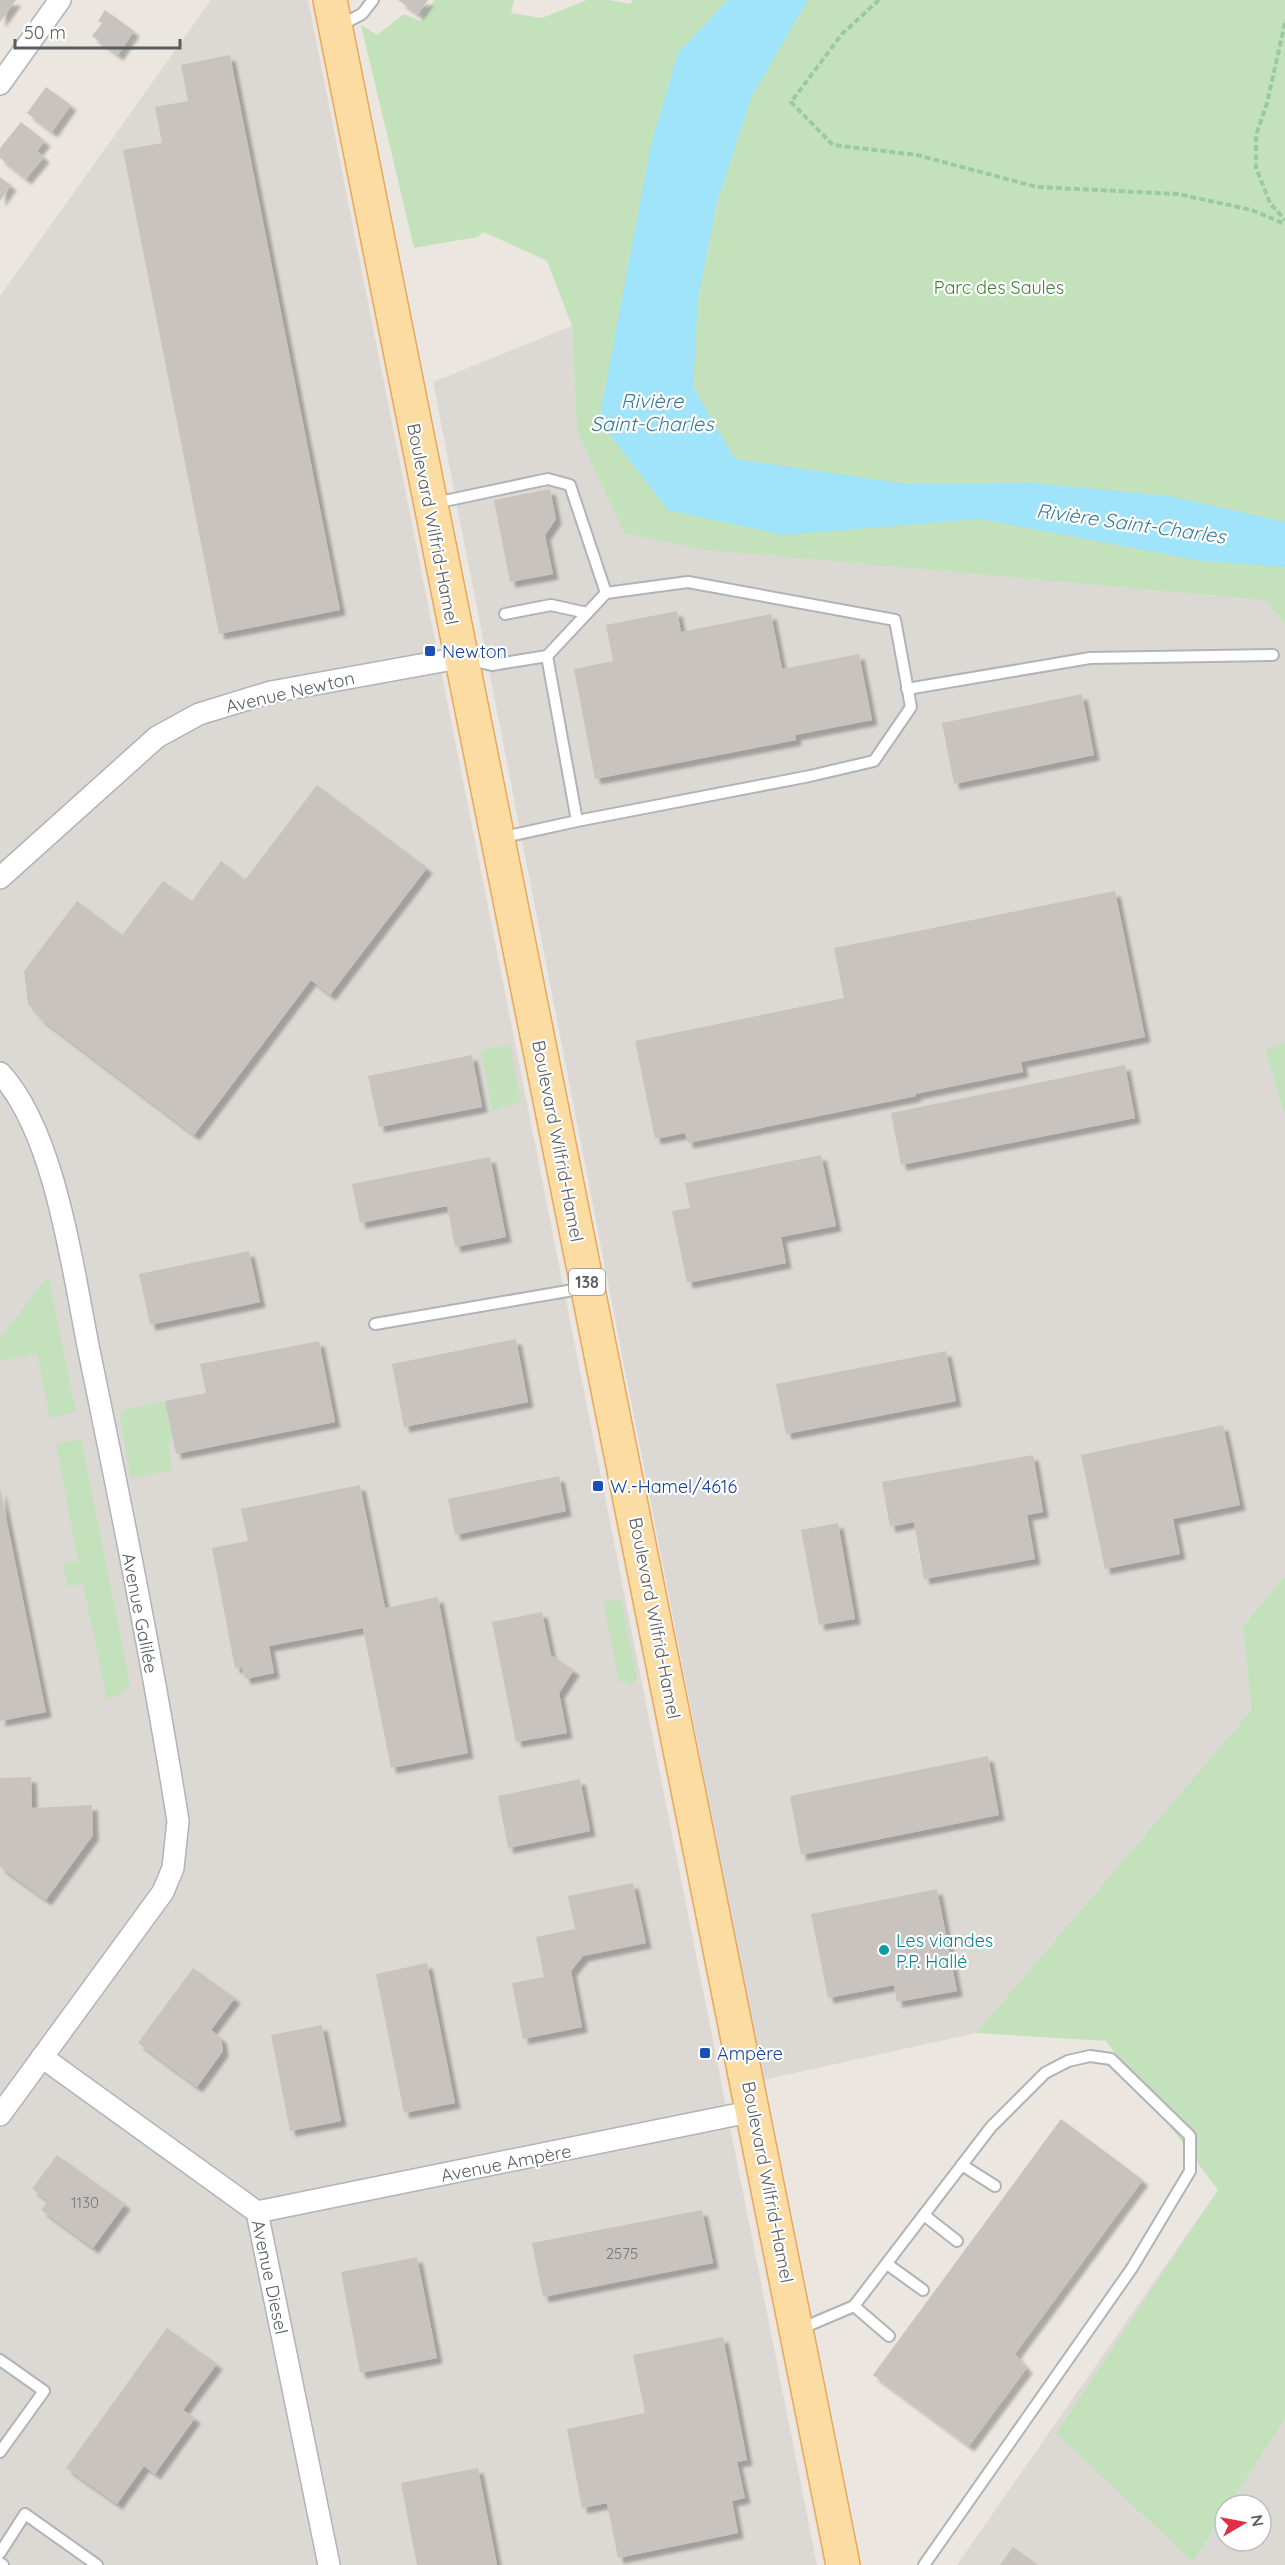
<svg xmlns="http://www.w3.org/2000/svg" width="1285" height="2565" font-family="Quicksand,sans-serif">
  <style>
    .industrial { fill: #dcd8d4 }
    .green { fill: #c3e2bc }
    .water { fill: #9fe4fb }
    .building { fill: #c8c3bf; filter: url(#shadow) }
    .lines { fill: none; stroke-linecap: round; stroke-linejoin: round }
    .service-casing { stroke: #b0b4b7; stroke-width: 14 }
    .minor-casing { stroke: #b0b4b7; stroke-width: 24 }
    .primary-casing { stroke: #eaa659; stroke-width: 36 }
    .path { stroke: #9aca9f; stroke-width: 4; stroke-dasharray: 6 3; stroke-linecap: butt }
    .service { stroke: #fff; stroke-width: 10 }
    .minor { stroke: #fff; stroke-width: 21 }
    .primary { stroke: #fbdda4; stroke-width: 33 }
    .transit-dot { fill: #1a4fb4; stroke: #fff; stroke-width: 2 }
    .culture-dot { fill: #0f9aa8; stroke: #fff; stroke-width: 2 }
    .labels { text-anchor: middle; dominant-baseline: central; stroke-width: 4.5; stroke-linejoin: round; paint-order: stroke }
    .number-label { font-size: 15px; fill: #747678 }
    .shield { fill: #fff; stroke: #8a8e90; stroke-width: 1.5 }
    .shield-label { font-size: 16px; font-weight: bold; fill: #585d60 }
    .park-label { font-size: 18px; fill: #418037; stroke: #fff }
    .street-label { font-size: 18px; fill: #585d60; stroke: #fff }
    .transit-label { font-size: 18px; fill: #164399; stroke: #fff; text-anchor: start }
    .culture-label { font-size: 18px; fill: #0d838f; stroke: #fff; text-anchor: start }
    .water-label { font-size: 20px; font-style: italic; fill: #3a7b9a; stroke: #fff }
  </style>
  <defs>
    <filter id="shadow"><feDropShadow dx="5.5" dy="5.5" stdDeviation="1.5" flood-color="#0004"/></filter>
  </defs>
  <rect width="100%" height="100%" fill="#ebe6df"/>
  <g class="industrial">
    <path d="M211,0h97l509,2565h-817v-2269z"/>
    <path d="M572,326l5,105 688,169 20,25v417l-20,10 20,65v459l-42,50 10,84 -277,323 -213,47 -330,-1698z"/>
    <path d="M1218,2190l-25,372 32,-50v29h36v-36h-31l55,-86v146h-328z"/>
  </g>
  <g class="green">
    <path d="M435,0h79l-3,13 31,5 45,-18h22l21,4 3,-4h652v625l-20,-25 -557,-50 -84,-17 -47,-102 -5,-105 -25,-65 -63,-29 -7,5 -63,11 -53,-223 16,10 27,-21 16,7z"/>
    <path d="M1285,1042v75l-20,-66z"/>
    <path d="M510,1045l11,57 -29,8 -11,-60z"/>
    <path d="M48,1276l28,136 -26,6 -13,-64 -37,7v-23z"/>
    <path d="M165,1401l8,39 -5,3 4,27 -41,8 -11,-61 4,-7z"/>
    <path d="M81,1439l49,245 -8,9 -15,7 -24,-116 -15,2 -5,-22 15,-3 -22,-117z"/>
    <path d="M1285,1576v843l-55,86h-5v7l-32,50 -137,-129 162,-243 -112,-149 -130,-8 276,-323 -9,-84z"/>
    <path d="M617,1600l4,1 16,77 -5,7 -13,-4 -15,-76 3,-4z"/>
  </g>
  <path class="water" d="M728,0h80l-56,96 -35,106 -19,96 -5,89 42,72 172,25 127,-1 135,13 116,26v45l-83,-6 -222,-42 -197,16 -115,-25 -69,-89 52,-276 27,-92z"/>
  <g class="building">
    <path d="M0,0h16l-16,22z"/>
    <path d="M398,0h30l-10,14z"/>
    <path d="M105,10l29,21 -16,24 -26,-19 10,-13 -4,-2z"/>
    <path d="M230,55l110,555 -121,24 -96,-484 39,-7 -7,-36 33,-6 -7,-36z"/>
    <path d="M46,87l25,18 -19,27 -25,-19z"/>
    <path d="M21,122l24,19 -8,10 7,6 -18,22 -26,-21v-10z"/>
    <path d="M0,177l11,8 -11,16z"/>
    <path d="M550,489l6,30 -11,16 8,39 -43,8 -16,-82z"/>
    <path d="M677,611l4,21 90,-18 11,55 77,-15 13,66 -77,15 1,5 -201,39 -21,-110 39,-8 -7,-36z"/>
    <path d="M1082,694l12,61 -140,29 -12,-61z"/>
    <path d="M317,785l110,83 -97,127 -19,-15 -117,155 -153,-116 -13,-15 -4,-33 53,-70 45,34 41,-54 29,20 29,-40 24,19z"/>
    <path d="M1115,891l30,146 -124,25 2,10 -108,22 1,2 -228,47 -3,-10 -30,6 -20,-98 209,-43 -10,-50z"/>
    <path d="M472,1055l10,52 -103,20 -11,-51z"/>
    <path d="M1125,1065l10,53 -234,47 -10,-52z"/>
    <path d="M821,1155l15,71 -55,11 5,26 -99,20 -15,-72 18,-3 -5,-25z"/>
    <path d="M490,1157l16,80 -51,10 -8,-41 -87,17 -8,-39z"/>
    <path d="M249,1251l11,51 -110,23 -11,-51z"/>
    <path d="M516,1339l12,63 -124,25 -12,-63z"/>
    <path d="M319,1341l16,81 -159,32 -11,-53 41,-8 -6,-29z"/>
    <path d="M946,1351l10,50 -170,33 -10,-50z"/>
    <path d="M1223,1425l17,80 -67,14 7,35 -75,15 -24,-114z"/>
    <path d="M1033,1455l10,57 -16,3 8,44 -111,20 -10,-57 -24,5 -8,-45z"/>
    <path d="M559,1476l7,35 -111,24 -7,-36z"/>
    <path d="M360,1485l25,123 53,-11 30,156 -77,15 -28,-140 -94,18 5,27 -29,6 -3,-12 -7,1 -23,-120 36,-7 -7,-32z"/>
    <path d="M0,1488l46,224 -46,9z"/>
    <path d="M838,1523l17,96 -36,6 -18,-95z"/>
    <path d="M542,1612l9,43 23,15 -15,23 8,40 -51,9 -24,-120z"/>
    <path d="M988,1756l11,59 -198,40 -11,-59z"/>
    <path d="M31,1777l1,31 60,-3 1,30 -47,65 -46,-33v-89z"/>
    <path d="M580,1779l10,52 -82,17 -10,-52z"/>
    <path d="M633,1883l13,60 -63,13 -12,15 11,56 -59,12 -11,-56 32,-6 -8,-40 39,-8 -7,-33z"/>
    <path d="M937,1889l20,102 -60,11 -3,-17 -66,13 -17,-84z"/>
    <path d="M427,1963l28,140 -51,10 -28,-139z"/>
    <path d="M193,1968l42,30 -24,32 10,8 2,13 -26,36 -59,-44z"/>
    <path d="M322,2025l19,96 -51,10 -19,-96z"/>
    <path d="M1061,2119l82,61 -128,174 12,14 -58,78 -96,-71z"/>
    <path d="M57,2155l68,49 -32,44 -52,-38 7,-9 -16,-12z"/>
    <path d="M702,2210l11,53 -170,34 -11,-54z"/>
    <path d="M417,2257l20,101 -77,15 -19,-101z"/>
    <path d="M167,2328l50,36 -34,46 12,8 -40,56 -11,-8 -27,38 -51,-36z"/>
    <path d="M723,2337l24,123 -10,2 8,36 -13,3 6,32 -120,25 -11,-55 -25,5 -15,-79 78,-16 -12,-58z"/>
    <path d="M478,2468l19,97h-80l-16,-82z"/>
    <path d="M1013,2547l25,18h-38z"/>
  </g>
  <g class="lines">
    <g class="service-casing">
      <g id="service">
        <path d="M339,26l23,-12 11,-14"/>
        <path d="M435,503l113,-24 22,6 36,108"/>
        <path d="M505,614l46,-9 36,8"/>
        <path d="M547,656l59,-63 82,-11 207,38 16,87 -37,54 -64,15 -233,45"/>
        <path d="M466,659l26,6 55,-9 30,165 -77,17"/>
        <path d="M907,689l183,-31 183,-3"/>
        <path d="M375,1324l210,-36"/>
        <path d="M962,2165l33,21"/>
        <path d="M924,2215l33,26"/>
        <path d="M887,2264l36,26"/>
        <path d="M854,2306l35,30"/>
        <path d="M800,2329l54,-23 137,-179 54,-54 23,-12 22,-5 21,3 79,77v35l-58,97 -208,297"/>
        <path d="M0,2360l44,31 -44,61"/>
        <path d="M0,2553l25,-39 72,51"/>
        <path d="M0,2563l3,2"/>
      </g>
    </g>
    <g class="minor-casing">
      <g id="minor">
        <path d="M0,84l60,-84"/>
        <path d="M0,878l157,-141 42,-23 72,-22 188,-34"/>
        <path d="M0,1073c58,62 74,209 92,292 31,151 62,304 86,456l-5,47 -10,24 -163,223"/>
        <path d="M42,2057l215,155 72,353"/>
        <path d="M257,2212l497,-101"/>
      </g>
    </g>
    <g class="primary-casing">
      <path id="primary" d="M330,0c169,855 345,1709 513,2565"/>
    </g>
    <g class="path">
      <path d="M879,0l-37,34 -51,68 42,43 84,10 120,32 141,7 74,16 33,14"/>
      <path d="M1285,23l-18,80 -11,32v33l14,35 15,17"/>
    </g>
    <use href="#service" class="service"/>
    <use href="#minor" class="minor"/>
    <use href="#primary" class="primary"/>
  </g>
  <g class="transit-dot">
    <rect x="424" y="645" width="12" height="12" rx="3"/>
    <rect x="592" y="1480" width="12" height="12" rx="3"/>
    <rect x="699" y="2047" width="12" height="12" rx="3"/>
  </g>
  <circle class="culture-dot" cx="884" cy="1950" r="6"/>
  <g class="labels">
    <g class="number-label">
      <text x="85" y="2202">1130</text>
      <text x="622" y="2253">2575</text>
    </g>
    <rect class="shield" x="569" y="1269" width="36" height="26" rx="4.5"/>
    <g class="shield-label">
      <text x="587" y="1282">138</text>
    </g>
    <g class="park-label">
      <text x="999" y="287">Parc des Saules</text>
    </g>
    <g class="street-label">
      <text transform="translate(433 524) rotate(79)">Boulevard Wilfrid-Hamel</text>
      <text transform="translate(290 692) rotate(-13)">Avenue Newton</text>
      <text transform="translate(558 1141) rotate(79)">Boulevard Wilfrid-Hamel</text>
      <text transform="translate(140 1613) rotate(79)">Avenue Galilée</text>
      <text transform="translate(655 1618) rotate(79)">Boulevard Wilfrid-Hamel</text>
      <text transform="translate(506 2163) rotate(-11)">Avenue Ampère</text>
      <text transform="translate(768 2182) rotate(79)">Boulevard Wilfrid-Hamel</text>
      <text transform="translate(270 2277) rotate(78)">Avenue Diesel</text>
    </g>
    <g class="transit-label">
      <text x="442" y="651">Newton</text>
      <text x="610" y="1486">W.-Hamel/4616</text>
      <text x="717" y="2053">Ampère</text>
    </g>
    <g class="culture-label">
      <text x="896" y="1940">Les viandes<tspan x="896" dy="21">P.P. Hallé</tspan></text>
    </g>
    <g class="water-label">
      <text x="652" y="400">Rivière<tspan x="652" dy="23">Saint-Charles</tspan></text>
      <text transform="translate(1131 523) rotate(8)">Rivière Saint-Charles</text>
    </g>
  </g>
  <g transform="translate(1243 2523) rotate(80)"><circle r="28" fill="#ffffff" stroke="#bcbebf" stroke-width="1.5"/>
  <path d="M0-4.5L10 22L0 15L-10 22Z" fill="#e12f43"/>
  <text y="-9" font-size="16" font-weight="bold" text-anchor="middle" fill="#585d60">N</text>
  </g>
  <path d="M15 39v9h165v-9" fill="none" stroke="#585d60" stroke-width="3"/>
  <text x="24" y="39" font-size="18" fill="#585d60" stroke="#ffffff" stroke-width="4.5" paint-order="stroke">50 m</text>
</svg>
